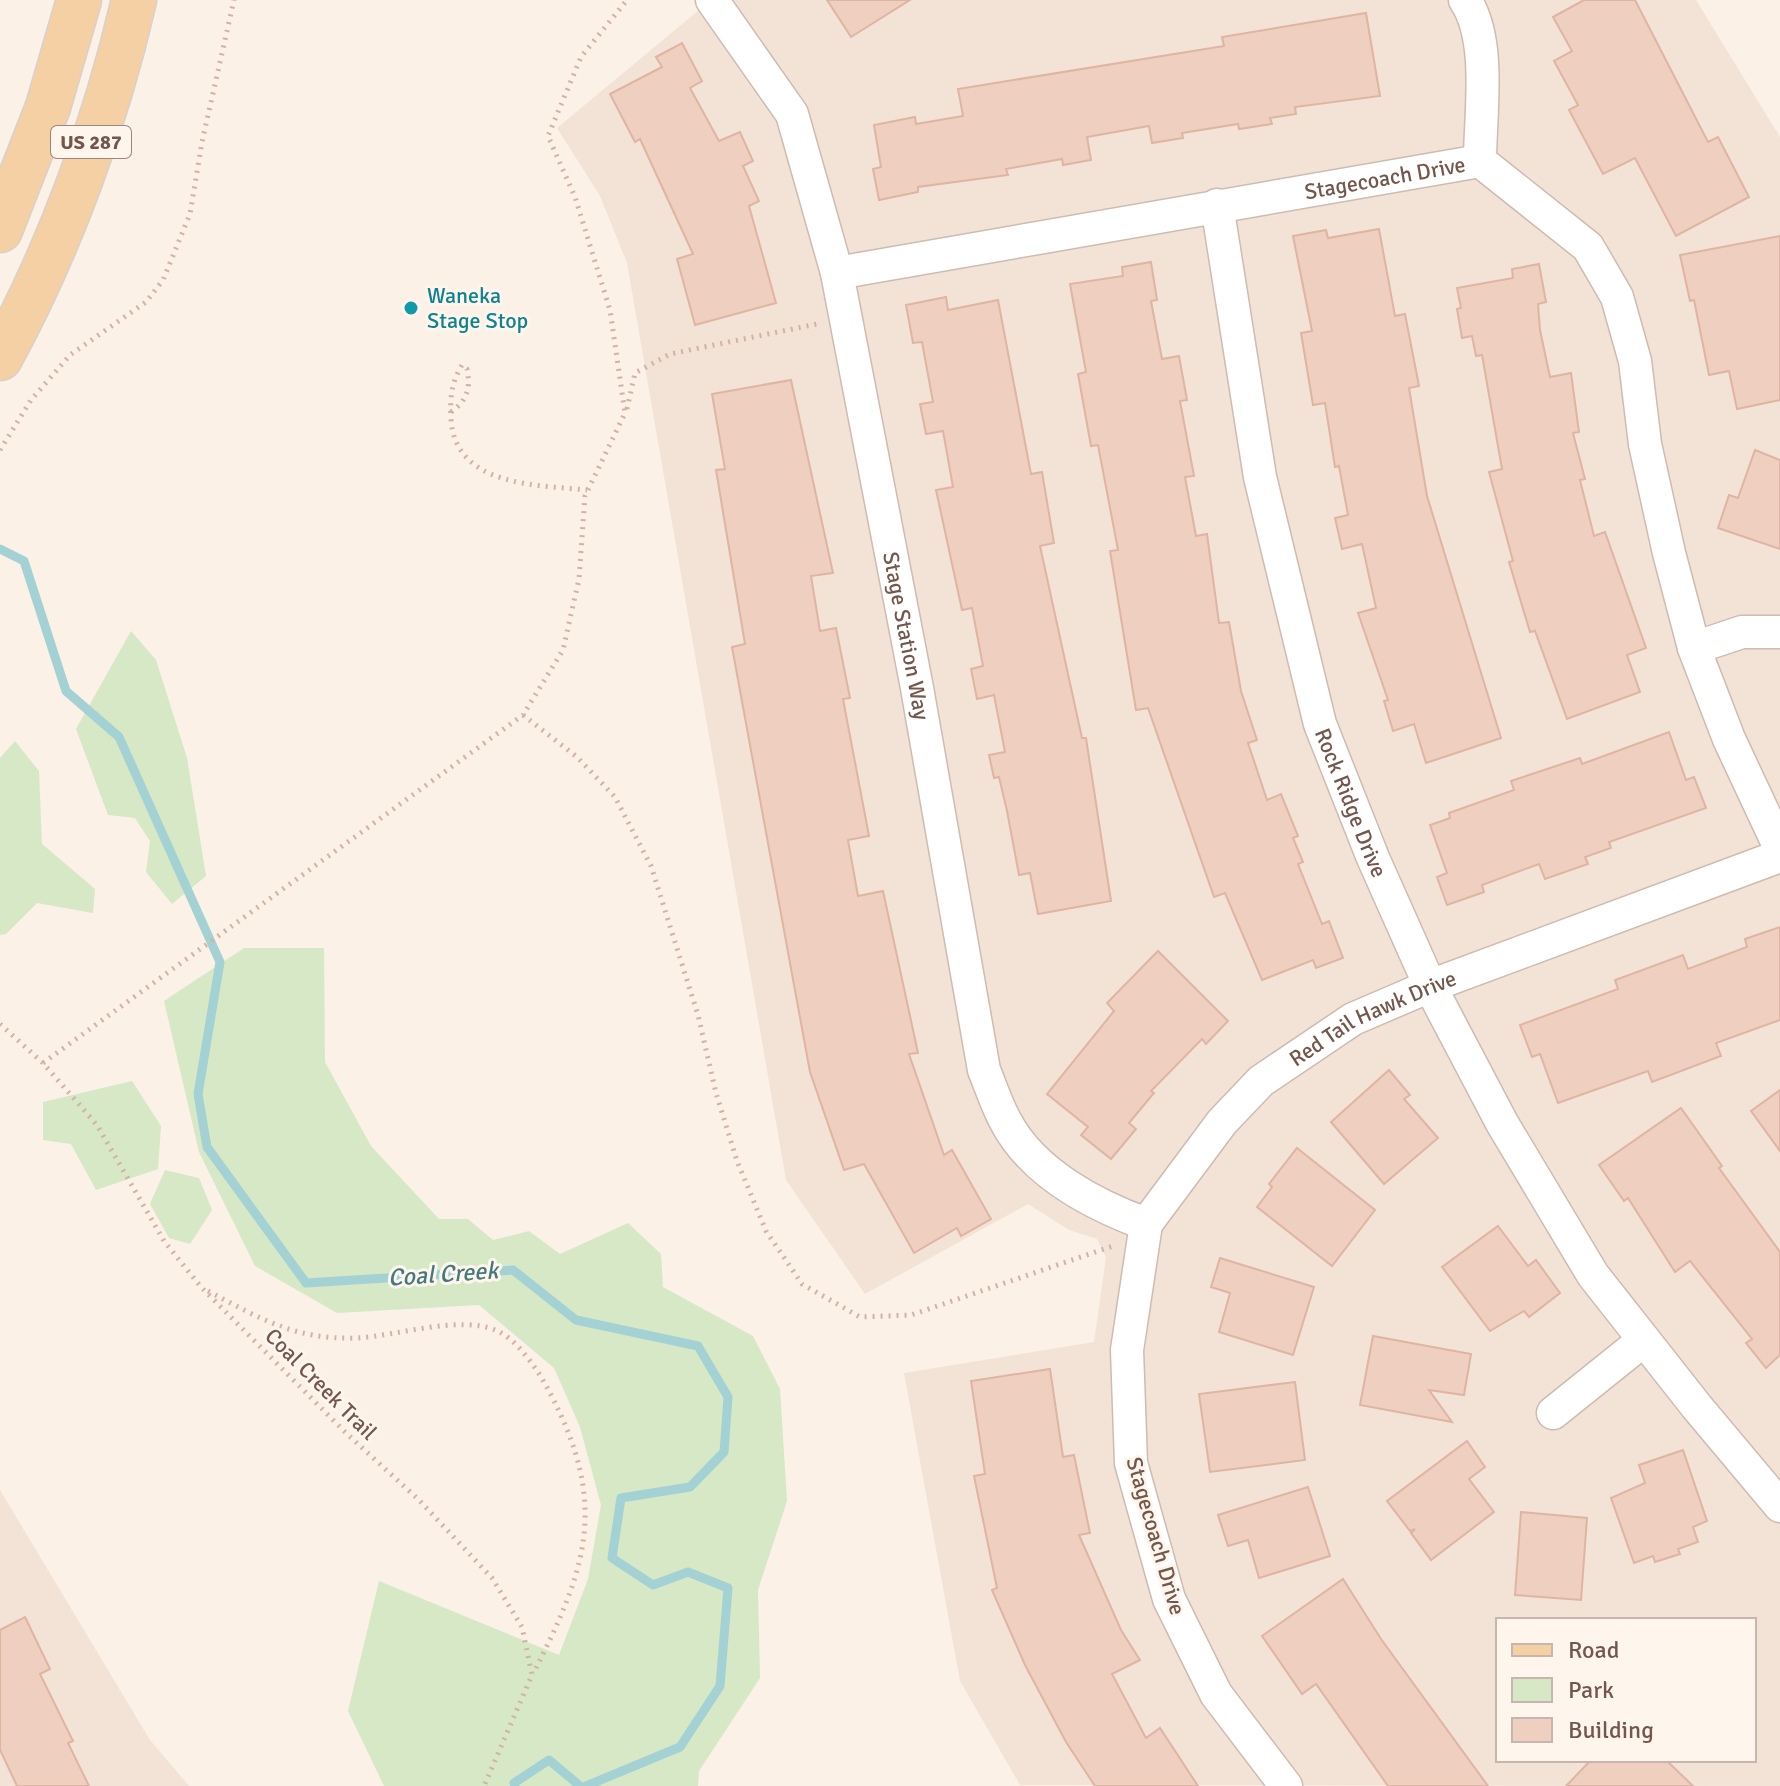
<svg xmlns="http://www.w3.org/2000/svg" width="1780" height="1786" font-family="Signika,sans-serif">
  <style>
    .residential { fill: #f2e3d6; fill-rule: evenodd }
    .green { fill: #d6e8c6 }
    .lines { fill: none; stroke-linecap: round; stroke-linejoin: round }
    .stream { stroke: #a3d1d4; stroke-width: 9 }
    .building { fill: #eecfc0; stroke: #e0b4a2; stroke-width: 2 }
    .street-casing { stroke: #cebbb1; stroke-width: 35 }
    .primary-casing { stroke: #d8d0cd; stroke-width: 47 }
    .path { stroke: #d3b2a3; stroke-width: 5; stroke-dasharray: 2 6; stroke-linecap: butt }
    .street { stroke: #fff; stroke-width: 32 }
    .primary { stroke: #f5d0a4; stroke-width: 44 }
    .culture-dot { fill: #0f9aa8; stroke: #fef6ed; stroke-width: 3 }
    .labels { text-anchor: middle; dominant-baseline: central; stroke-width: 6; stroke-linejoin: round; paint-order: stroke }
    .shield { fill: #fef6ed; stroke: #9d877d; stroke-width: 2 }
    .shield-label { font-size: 20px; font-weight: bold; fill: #73574d }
    .street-label { font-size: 22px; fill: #73574d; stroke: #fef6ed }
    .culture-label { font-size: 22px; fill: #0d838f; stroke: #fef6ed; text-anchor: start }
    .water-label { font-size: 24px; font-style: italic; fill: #45797e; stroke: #fef6ed }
  </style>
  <rect width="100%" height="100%" fill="#fbf1e7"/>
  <g class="residential">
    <path d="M711,0h985l84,137v1649l-760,-1 -60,-104 -56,-308 190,-31 12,-85 -9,-18 -28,-9 -41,-26 -163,90 -79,-114 -159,-917 -27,-67 -43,-68zM1498,1620h256v140h-256z"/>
    <path d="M0,1490l150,250 39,46h-189z"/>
  </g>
  <g class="green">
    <path d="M131,631l25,29 31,98 19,118 -34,28 -26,-32 4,-31 -15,-23 -27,-3 -32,-86z"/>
    <path d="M15,741l24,30 3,73 53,45 -2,24 -56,-10 -31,31 -6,1v-177z"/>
    <path d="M244,948h80l1,114 46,84 68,73h29l25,21 36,-9 31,23 68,-31 33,31 2,33 90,49 27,53 7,112 -29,89 2,88 -61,93 -1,15h-314l-36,-75 31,-130 180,74 29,-76 13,-74 -21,-78 -26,-59 -75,-63 -142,8 -82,-47 -56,-114 -35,-151z"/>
    <path d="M132,1081l29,45 -3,43 -62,21 -25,-46 -28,-4v-38z"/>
    <path d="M165,1170l34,8 13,32 -22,34 -21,-6 -19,-34z"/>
  </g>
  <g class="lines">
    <g class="stream">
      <path d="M0,549l24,12 42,130 53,46 101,225 -22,132 9,53 99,136 207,-13 63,50 122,26 30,51 -4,55 -34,35 -69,11 -9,60 41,27 35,-13 40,16 -8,98 -40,61 -94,39"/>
      <path d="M515,1786l-1,-3 35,-23 31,26"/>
    </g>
  </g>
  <g class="building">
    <path d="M827,0h83l-59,37z"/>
    <path d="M1584,0h51l73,142 10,-5 31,60 -73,39 -41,-78 -32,16 -34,-64 9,-5 -24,-44 18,-10 -19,-34z"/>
    <path d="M1366,13l14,83 -85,11 1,7 -26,4 2,6 -33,5 -1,-5 -56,9 1,5 -31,5 -3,-17 -62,11 4,23 -28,5 -1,-6 -56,10 2,6 -90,12v5l-39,8 -6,-31 8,-2 -7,-42 41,-8 1,7 47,-8 -5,-27 266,-43 -2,-9z"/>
    <path d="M682,43l20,38 -12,7 29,53 21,-9 13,29 -10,5 16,35 -10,5 27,97 -81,22 -18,-66 16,-5 -53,-115 -5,3 -25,-48 52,-27 -6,-10z"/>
    <path d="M1379,229l16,87 10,-2 14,72 -10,2 18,108 74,242 -75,25 -12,-39 -21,7 -9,-30 4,-1 -30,-87 18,-5 -14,-64 -20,5 -7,-31 13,-3 -9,-49 -4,1 -10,-64 -12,2 -12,-72 11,-2 -19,-95 33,-6 2,8z"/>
    <path d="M1780,236v164l-43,9 -8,-38 -20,4 -15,-75 -4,1 -10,-46z"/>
    <path d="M1151,262l6,38 -6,1 11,58 17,-3 8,44 -7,1 14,75 -9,1 11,59 11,-2 12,89 10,-1 12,69 16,49 -9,3 19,57 14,-6 17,42 -5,2 10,24 -5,2 24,60 7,-3 14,37 -27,10 -3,-8 -51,20 -37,-87 -11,4 -66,-189 -12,2 -26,-159 8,-1 -20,-105 -7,1 -13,-72 8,-2 -16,-88 53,-8 -1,-9z"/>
    <path d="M1539,264l7,38 -8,2 2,26 10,47 21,-4 8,59 -6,1 12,46 -5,1 14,56 11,-4 41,116 -19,7 13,37 -73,27 -32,-88 -5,1 -21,-70 4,-1 -24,-89 13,-3 -20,-114 -6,1 -4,-20 -10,2 -5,-29 4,-1 -4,-20 56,-10 -1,-9z"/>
    <path d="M946,297l2,13 50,-10 33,174 11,-2 12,71 -14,3 42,192h4l25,163 -73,13 -8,-41 -11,2 -12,-64 -8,-34 -5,1 -5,-23 16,-3 -11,-57 -17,4 -6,-30 12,-3 -11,-58 -10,2 -26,-120 17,-3 -10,-56 -17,3 -6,-30 13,-2 -11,-60 -9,1 -7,-38z"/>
    <path d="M791,380l42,193 -22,3 9,55 16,-3 14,70 -7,1 26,137 -21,4 10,56 25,-5 35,162 -9,1 35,101 8,-5 39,69 -30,17 -4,-8 -43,25 -50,-89 -20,6 -34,-98 -78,-425 13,-3 -29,-174 9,-1 -13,-75z"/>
    <path d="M1755,450l25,10v89l-62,-21 11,-33 9,3z"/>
    <path d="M1669,732l17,48 8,-3 12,31 -97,34 2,6 -26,9 3,7 -43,15 -6,-15 -57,21 2,7 -37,13 -10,-28 10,-4 -17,-48 20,-7 -1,-5 65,-23 -3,-9 69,-23 2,6z"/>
    <path d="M1780,927v93l-64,23 5,13 -69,26 -4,-11 -90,32 -18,-49 -8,3 -12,-32 98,-36 -3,-9 68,-25 5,14 59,-22 -2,-8z"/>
    <path d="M1158,951l70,70 -22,23 -4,-5 -51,52 3,2 -25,30 7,6 -25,30 -30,-24 7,-8 -41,-33 67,-83 -7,-8z"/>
    <path d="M1389,1070l21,25 -6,4 34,39 -54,46 -53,-62z"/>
    <path d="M1780,1090v61l-29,-40z"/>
    <path d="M1681,1108l41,58 -3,2 61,84v103l-14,13 -20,-25 6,-4 -62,-78 -15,11 -47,-74 -4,3 -25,-36z"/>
    <path d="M1297,1148l78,62 -43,56 -75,-59 15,-20 -3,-3z"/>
    <path d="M1498,1226l30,40 8,-6 24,33 -31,24 -5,-6 -34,20 -48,-64z"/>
    <path d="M1220,1258l94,29 -21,68 -74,-23 11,-39 -19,-6z"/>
    <path d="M1373,1336l98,18 -7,41 -35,-5 23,32 -92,-17z"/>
    <path d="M1050,1369l13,88 11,-2 16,78 -11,2 42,95 19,30 -28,14 34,64 14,-10 38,58h-103l-29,-44 -41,-77 -33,-75 5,-2 -23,-112 11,-2 -14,-93z"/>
    <path d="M1295,1382l10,78 -95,12 -11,-78z"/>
    <path d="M1467,1441l18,26 -16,12 25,33 -63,48 -20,-27 4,-4 -5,2 -23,-30z"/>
    <path d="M1683,1450l24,71 -14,6 5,15 -20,7 2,5 -25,8 -2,-6 -19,7 -23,-65 34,-15 -6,-18z"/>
    <path d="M1308,1487l22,69 -71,22 -11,-38 -20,6 -10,-31z"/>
    <path d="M1521,1512l66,6 -6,82 -66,-5z"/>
    <path d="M1343,1579l38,60 107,147h-100l-72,-102 -14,10 -40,-58z"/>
    <path d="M25,1617l25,52 -10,5 33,67 -5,2 21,43h-72l-17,-36v-120z"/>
    <path d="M1591,1760h75l27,26h-127z"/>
  </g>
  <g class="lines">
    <g class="street-casing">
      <g id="street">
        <path id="s1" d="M712,0l80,114 45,159 80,415 67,382c7,17 13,36 22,52 27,51 88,83 140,102"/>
        <path d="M1465,0c27,40 15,114 15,161"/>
        <path id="s2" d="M1217,205l43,272 60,247 53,134 57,128 72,137 91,152 104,132 83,99"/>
        <path id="s3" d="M837,273l643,-112 108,86 29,50 18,64 10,83 24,109 25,95 35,91 51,109"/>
        <path d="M1694,648l48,-16h38"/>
        <path d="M1553,1413l91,-73"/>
        <path id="s4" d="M1286,1786l-70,-92 -47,-95 -38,-136 -4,-113 19,-126 76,-102 39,-41 92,-62 77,-33 350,-130"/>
      </g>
    </g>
    <g class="primary-casing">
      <g id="primary">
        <path d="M0,230l48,-123 31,-107"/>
        <path d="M0,358c60,-110 106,-236 134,-358"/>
      </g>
    </g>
    <g class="path">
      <path d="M627,409l8,-36 35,-19 147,-30"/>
      <path d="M451,412c16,-12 20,-23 16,-43l-5,-4c-11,18 -12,33 -11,54 4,68 87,66 136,71"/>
      <path d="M0,450l31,-50 39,-45 76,-53 17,-22 27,-66 12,-72 32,-142"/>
      <path d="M523,715l54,42 38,40 36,69 47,149 18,78 21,68 29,70 36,53 58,33 51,-2 202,-69"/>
      <path d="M0,1024l43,39 54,62 67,116 37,46 144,145 74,68 73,78 30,49 10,48 -48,111"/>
      <path d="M43,1063l480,-348 40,-65 16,-71 6,-83 40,-83 -15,-103 -35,-113 -27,-61 33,-79 46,-57"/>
      <path d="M208,1291c53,28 87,49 149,47 39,-2 102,-23 138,-8 22,8 45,43 55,63 59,112 37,175 -17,281"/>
    </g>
    <use href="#street" class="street"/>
    <use href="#primary" class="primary"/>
  </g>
  <circle class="culture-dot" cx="411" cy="308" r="8"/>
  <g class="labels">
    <rect class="shield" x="51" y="126" width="80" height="32" rx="6"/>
    <g class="shield-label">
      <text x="91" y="142">US 287</text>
    </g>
    <g class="street-label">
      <text stroke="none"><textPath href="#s3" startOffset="556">Stagecoach Drive</textPath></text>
      <text stroke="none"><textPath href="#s1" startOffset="674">Stage Station Way</textPath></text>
      <text stroke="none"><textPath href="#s2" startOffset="614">Rock Ridge Drive</textPath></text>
      <text stroke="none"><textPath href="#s4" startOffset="916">Red Tail Hawk Drive</textPath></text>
      <text transform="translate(321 1384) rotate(45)">Coal Creek Trail</text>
      <text transform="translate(1156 1536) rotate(74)">Stagecoach Drive</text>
    </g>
    <g class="culture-label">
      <text x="427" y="295">Waneka<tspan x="427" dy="25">Stage Stop</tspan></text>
    </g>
    <g class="water-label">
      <text transform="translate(443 1274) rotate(-4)">Coal Creek</text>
    </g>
  </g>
  <rect x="1496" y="1618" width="260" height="144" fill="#fef6ed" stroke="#c6b6ad" stroke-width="2"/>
  <rect x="1512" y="1644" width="40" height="12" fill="#f5d0a4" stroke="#c6b6ad" stroke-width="2"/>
  <text x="1568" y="1658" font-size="24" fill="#73574d">Road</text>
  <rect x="1512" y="1678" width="40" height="24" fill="#d6e8c6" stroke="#c6b6ad" stroke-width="2"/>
  <text x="1568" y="1698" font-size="24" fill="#73574d">Park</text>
  <rect x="1512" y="1718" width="40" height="24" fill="#eecfc0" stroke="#c6b6ad" stroke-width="2"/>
  <text x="1568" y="1738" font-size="24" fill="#73574d">Building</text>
</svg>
